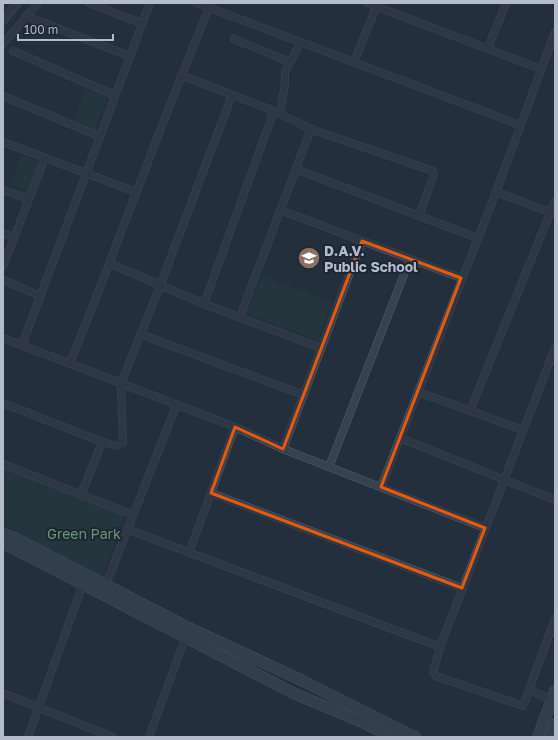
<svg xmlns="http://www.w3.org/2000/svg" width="558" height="740" font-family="'Golos Text',sans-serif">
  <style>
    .park { fill: #263c3f }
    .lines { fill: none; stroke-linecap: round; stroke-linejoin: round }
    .stream { stroke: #394c67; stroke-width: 2 }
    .street-casing { stroke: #565f6c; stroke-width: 8 }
    .secondary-casing { stroke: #565f6c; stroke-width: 12 }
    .street { stroke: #38414e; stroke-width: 7 }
    .secondary { stroke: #465061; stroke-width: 10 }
    .marked { fill: none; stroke: #e8590c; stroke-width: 3; stroke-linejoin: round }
    .labels { text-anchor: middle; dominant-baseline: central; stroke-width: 4; stroke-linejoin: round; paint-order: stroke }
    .poi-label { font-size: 14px; font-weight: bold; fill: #b4bcc9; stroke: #1d2633; text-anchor: start }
    .park-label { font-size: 14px; fill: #6b9a76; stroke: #1d2633 }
  </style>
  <rect width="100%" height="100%" fill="#242f3e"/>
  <g class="park">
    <path d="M86,89l22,8 -13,32 -21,-9z"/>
    <path d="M22,155l17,7 -11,29 -18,-6z"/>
    <path d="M262,276l70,26 -14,38 -71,-27z"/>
    <path d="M3,467l122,48 -23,63 -99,-54z"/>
  </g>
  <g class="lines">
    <path class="stream" d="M3,26l19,-23"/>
    <g class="street-casing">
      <g id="street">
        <path d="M89,3l52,20"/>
        <path d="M197,3l323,122"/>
        <path d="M367,3l174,66"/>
        <path d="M26,16l103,40"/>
        <path d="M3,20l14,-17"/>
        <path d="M234,39l56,23"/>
        <path d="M3,44l35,-41"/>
        <path d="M488,48l18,-45"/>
        <path d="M13,51l101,44"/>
        <path d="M354,62l24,-59"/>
        <path d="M181,75l93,36 37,18 122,42 1,3 -15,42"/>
        <path d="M3,96l96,40"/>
        <path d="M280,114l5,-30v-13l16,-29"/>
        <path d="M3,142l133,50"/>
        <path d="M296,169l181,69"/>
        <path d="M3,190l26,9"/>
        <path d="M496,192l59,22"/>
        <path d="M280,210l181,68"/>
        <path d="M3,233l10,4"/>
        <path d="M111,264l93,40 117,44"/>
        <path d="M3,266l42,-108"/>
        <path d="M3,280l37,16"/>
        <path d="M204,304l70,-193"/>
        <path d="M240,317l71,-188"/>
        <path d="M140,334l164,61"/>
        <path d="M3,338l232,89 48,22 202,79"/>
        <path d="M22,345l128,-342"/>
        <path d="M555,348l-115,299 -7,26 3,3 87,30 32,-87"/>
        <path d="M70,363c48,-118 90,-238 139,-355"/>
        <path d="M418,392l105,38"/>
        <path d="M3,403l99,39 15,4 6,-3 -2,-60 39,-97 72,-191"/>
        <path d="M470,411l85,-210"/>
        <path d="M400,438l155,62"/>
        <path d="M283,449l79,-208"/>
        <path d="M3,464l130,51"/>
        <path d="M329,467l81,-208"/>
        <path d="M381,487l115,-295 59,-160"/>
        <path d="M211,493l251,95"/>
        <path d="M81,495l21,-53"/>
        <path d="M127,529l313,118"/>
        <path d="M189,553l46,-126"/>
        <path d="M106,584l71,-180"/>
        <path d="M530,690l22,10"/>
        <path d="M3,693l109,44"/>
        <path d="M28,737l55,-153"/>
        <path d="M149,737l38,-104"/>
      </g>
    </g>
    <g class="secondary-casing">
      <g id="secondary">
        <path d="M3,534l12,4 174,90 114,53 112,56"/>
        <path d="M3,543l290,150 69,29 30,15"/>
        <path d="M538,737l17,-46"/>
        <path d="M550,737l5,-13"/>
      </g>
    </g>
    <use href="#street" class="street"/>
    <use href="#secondary" class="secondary"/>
  </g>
  <path d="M0 0H558V740H0ZM362,241l99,37 -80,209 104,41 -23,60 -251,-95 24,-66 48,22z" fill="#242f3e" fill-opacity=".55" fill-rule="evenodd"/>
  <path class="marked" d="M362,241l99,37 -80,209 104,41 -23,60 -251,-95 24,-66 48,22z"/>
  <defs>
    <g id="school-disc" transform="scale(1.15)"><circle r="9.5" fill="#8d6e63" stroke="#1d2633"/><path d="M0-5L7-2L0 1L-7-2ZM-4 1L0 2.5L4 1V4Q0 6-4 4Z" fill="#fff"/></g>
  </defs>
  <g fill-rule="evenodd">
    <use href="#school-disc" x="309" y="258"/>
  </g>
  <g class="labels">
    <g class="poi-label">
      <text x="324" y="250">D.A.V.<tspan x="324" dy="16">Public School</tspan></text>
    </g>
    <g class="park-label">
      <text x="84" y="533">Green Park</text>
    </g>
  </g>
  <rect width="558" height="740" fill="none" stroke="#b4bcc9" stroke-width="8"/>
  <path d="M18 34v6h95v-6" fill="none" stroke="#b4bcc9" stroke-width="2"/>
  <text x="24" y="34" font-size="12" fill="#b4bcc9" stroke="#1d2633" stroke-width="3" paint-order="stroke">100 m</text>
</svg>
